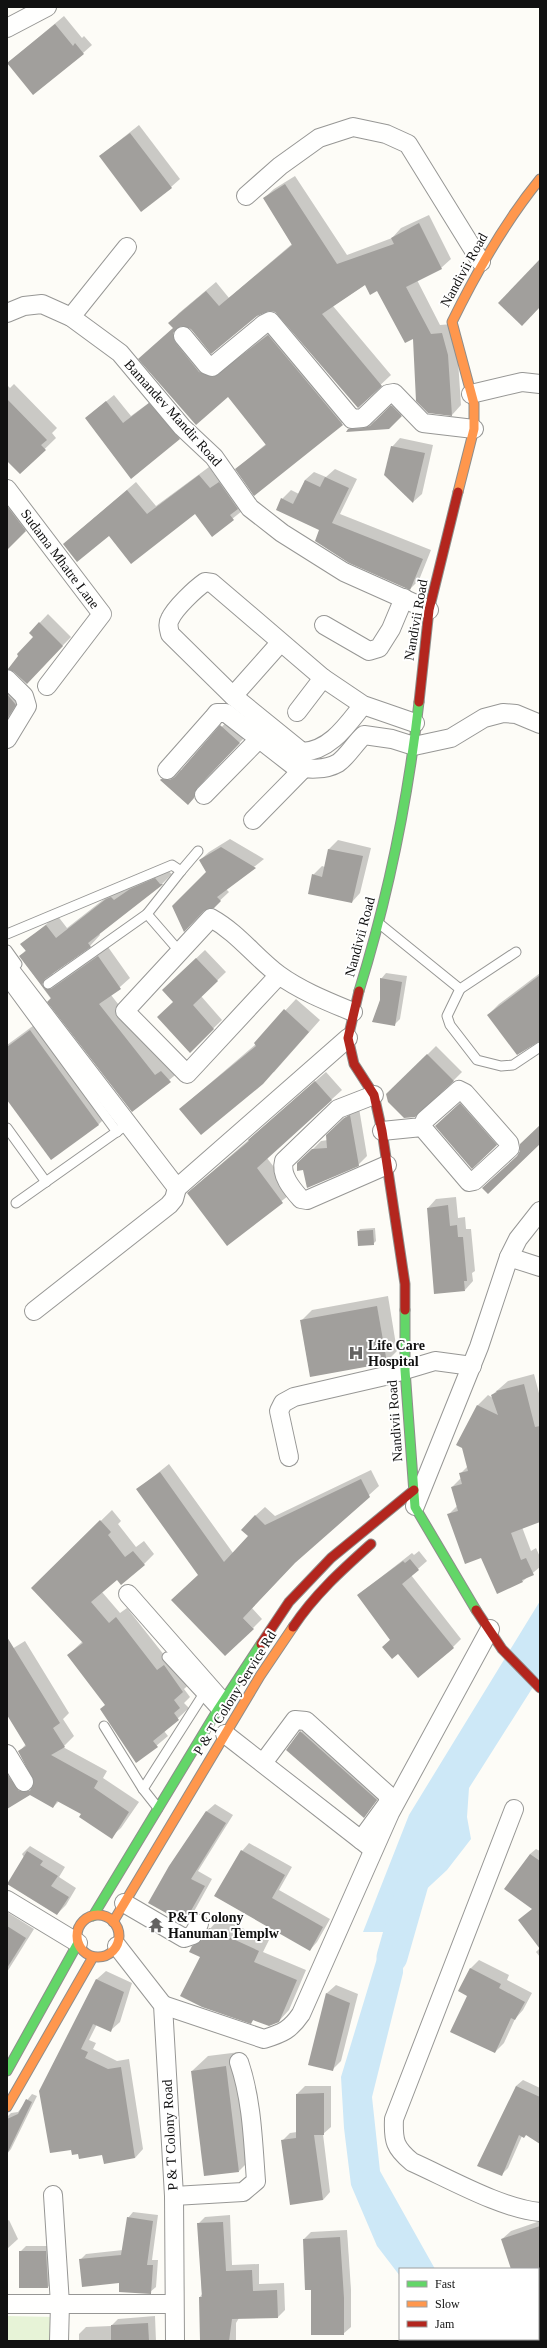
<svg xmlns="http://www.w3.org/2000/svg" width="547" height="2348" font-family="'Times New Roman',serif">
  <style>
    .green { fill: #e7f3d7 }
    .water { fill: #cde8f7 }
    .shadow { fill: #0003 }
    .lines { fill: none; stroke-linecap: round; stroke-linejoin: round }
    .river { stroke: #cde8f7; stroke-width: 31 }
    .building { fill: #a19f9c }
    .lane-casing { stroke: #979795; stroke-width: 11 }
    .street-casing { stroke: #979795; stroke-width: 20 }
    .fast-casing { stroke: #8e8d8b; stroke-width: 11 }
    .slow-casing { stroke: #8e8d8b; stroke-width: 11 }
    .jam-casing { stroke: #8e8d8b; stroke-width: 11 }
    .lane { stroke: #fffffe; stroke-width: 9 }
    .street { stroke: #fffffe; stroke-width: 18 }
    .fast { stroke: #63d668; stroke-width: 9 }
    .slow { stroke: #ff974d; stroke-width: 9 }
    .jam { stroke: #b3261e; stroke-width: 9 }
    .labels { text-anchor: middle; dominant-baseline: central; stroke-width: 4; stroke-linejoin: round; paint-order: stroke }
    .street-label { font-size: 14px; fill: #111; stroke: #fff }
    .poi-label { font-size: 14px; font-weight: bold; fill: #111; stroke: #fff; text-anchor: start }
  </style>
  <rect width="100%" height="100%" fill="#fdfcf7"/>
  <path class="green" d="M7,2316l48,1 -1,24h-47z"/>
  <path class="water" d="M540,1601v75l-71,112 -2,29 4,22 -24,31 -43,40 -1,63 -31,124 8,74 55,98h-35v7l-23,-30 -26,-61 -7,-57 -3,-51 44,-145h-22l46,-117z"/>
  <g class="shadow">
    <path d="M64,16l18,22 2,-2 8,9 -9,8 -75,10z"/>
    <path d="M139,125l41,54 -9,8 -71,-31z"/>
    <path d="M295,176l52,79 45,-17 9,-10 28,-13 22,44 -10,9 -24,12 23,45 12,-1 5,21 4,60 -9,10 -39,-78 -35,-47 -12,-6 -33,22 58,69 -33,31 -84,-96h-9l-8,5 -45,37 -25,-27h-4l1,8 40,35 54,-42 74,89 -97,79 -19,-25 30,-25 -38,-48 -88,-37 34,-31 -4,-5 9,-10 37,-31 13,16 63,-54 -28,-46 10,-9z"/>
    <path d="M14,384l43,44 -5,5 4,5 -36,35 -13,-14v-74l3,3z"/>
    <path d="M114,395l17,21 26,-19 30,34 -8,8 -93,-21z"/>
    <path d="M398,400l7,11 -17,17 -39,1 6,-6h16l6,-3z"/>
    <path d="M400,438l33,7 -11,49 -9,8 -28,-27 7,-28z"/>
    <path d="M209,467l10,14 9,-7 14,37 -30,24 -17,-22 -131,31 72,-62 20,24z"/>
    <path d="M335,469l22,10 -17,35 91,36 -12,30 -9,9 -89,-60 -44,-20 5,-10 9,-9 8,4 6,-14 9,-8 12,5z"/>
    <path d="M7,490l29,29 -29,30z"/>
    <path d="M48,614l23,23 -44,45 8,-45 -5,-4z"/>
    <path d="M7,668l19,25 -19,30z"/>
    <path d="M230,718l18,16 -43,44 -3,10 -14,16 -27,-24 10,-10h11z"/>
    <path d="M230,839l34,20 -38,30 3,3 -16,15 -6,-34 -7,-13 9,-8z"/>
    <path d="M338,840l33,8 -11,45 -8,9 -39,-27 9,-9 3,1 4,-18z"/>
    <path d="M166,869l6,5 -12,12 -61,47 1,2 -10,11 -38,27 4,6 52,-32 22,31 -19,17 55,70 14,6 -48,40 -112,-155 6,-6 -4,-5 35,-30 10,13 50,-39 5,-2 2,4 17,-12z"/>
    <path d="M205,950l21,22 -25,24 21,24 -32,31 -16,-50 -2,-20z"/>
    <path d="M386,973l21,3 -7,43 -6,6 -13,-24v-22z"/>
    <path d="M540,973v68l-52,-26 11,-11z"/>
    <path d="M296,999l24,21 -46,52 -94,37 76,-65 -1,-1z"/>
    <path d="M41,1020l69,93 -11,11 -48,35 -44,-60v-54z"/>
    <path d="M436,1046l26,26 -9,9 -65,13z"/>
    <path d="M326,1072l16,18 -75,68 26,34 -66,52 -39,-51z"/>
    <path d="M469,1095l36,41 -8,9 -61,-19z"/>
    <path d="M359,1108l8,48 -9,9 -54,4 -6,-5 23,-23 7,-1 -1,-5 27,-25z"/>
    <path d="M456,1197l2,21 7,-1 1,12h5l4,42 -3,2 1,8 -8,9 -37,-82 8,-9z"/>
    <path d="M375,1228l1,13 -3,3 -15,-12 2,-3z"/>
    <path d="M388,1296l9,55 -11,11 -85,-41 11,-11z"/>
    <path d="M534,1374l6,23v124l-18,6 9,24 5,-3 4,9v10l-17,14 -41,-24 -34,-42 9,-9 -5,-19 9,-9 -1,-4 8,-8 10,-61 10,-10 5,3 -1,-3 16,-14z"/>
    <path d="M169,1464l64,89 16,-17 6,-20 10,-9 10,9 96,-46 8,16 -81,73 -46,49 10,11 -9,9 -54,-53 -61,-86z"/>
    <path d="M112,1510l9,11 -3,3 18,23 8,-6 10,13 -10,10 -27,15 -15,13 18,21 7,-5 41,52 25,21 -9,8 6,8 -6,6 5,5 -25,23 4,5 -31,26 -31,-58 -38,-49 15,-14 -51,-53z"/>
    <path d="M419,1551l8,10 -16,14 50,64 -8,8h-70l8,-8 -33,-44 54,-42 2,2z"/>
    <path d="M25,1641l44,72 -6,6 11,17 -11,11 44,24 -4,7 36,24 -18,26 -10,9 -28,-24 -24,-12 -6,6 -23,-13 -23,14v-63l18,33 9,5v-6l-15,-25 7,-8 -19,-31v-61z"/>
    <path d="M309,1723l76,68 -21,25 -63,-84z"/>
    <path d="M215,1804l18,11 -35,56 14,8 -20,36 -8,7 -14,-55 37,-56z"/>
    <path d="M249,1843l43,24 -13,23 51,29 -13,23 -7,8 -95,-54 27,-45z"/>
    <path d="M30,1846l35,21 -6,10 17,11 -10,17 -9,9 -35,-60z"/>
    <path d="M536,1849l4,2v27l-10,-24z"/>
    <path d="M7,1912l27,17 -27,43z"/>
    <path d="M220,1918l49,22 -6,12 43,18 -17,40 -10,11 -25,-2 -3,3 -58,-75z"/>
    <path d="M540,1948v9l-4,-5z"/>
    <path d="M479,1960l30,15 -2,5 25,13 -9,17 -8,9 -11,24 -9,9 -26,-57 -9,-5 11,-22z"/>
    <path d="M106,1971l26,12 -12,39 -9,8 -14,-6 -8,16 7,3 -3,6 24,12 12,-2 14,90 -8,9 -56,-5 -7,-5 -32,-57 57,-112z"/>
    <path d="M336,1985l22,9 -17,67 -9,9 -23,-6 18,-71z"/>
    <path d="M240,2052l14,104 -15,15 -47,-100 16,-15z"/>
    <path d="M523,2080l17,8v55l-14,-9 -4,2 -14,32 -7,7 15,-89z"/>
    <path d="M305,2086h26v41l-8,7 7,58 -7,8 -41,-59 8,-8 7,-1v-38z"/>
    <path d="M32,2094l5,2 -26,53 -4,5v-37l4,-4 7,-1z"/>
    <path d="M133,2212l25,3 -6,45h6l-2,27 -6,5 -70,-32 6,-6 37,-4 5,-32z"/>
    <path d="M230,2215l2,50 27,-1v20l25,-1 1,27 -7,7 -39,1 -3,5v18h-37l2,-2 -1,-42 2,-3 -4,-70 7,-7z"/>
    <path d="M9,2220l9,19 -11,10v-28z"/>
    <path d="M540,2221v68l-2,1v-21h-26l-10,-30 9,-8z"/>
    <path d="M347,2230l4,60v37l-8,7 -39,-95 7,-7z"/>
    <path d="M26,2246h26l2,35 -6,6h-28v-35z"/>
    <path d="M155,2316l1,25h-77v-7l7,-7 25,-1 7,-7z"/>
  </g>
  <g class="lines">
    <path class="river" d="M392,1957l26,-91"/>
  </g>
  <g class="building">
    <path d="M55,24l18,22 2,-3 9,11 -51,41 -26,-32z"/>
    <path d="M130,133l42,55 -31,24 -42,-56z"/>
    <path d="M285,184l52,80 57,-20 -3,-6 28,-15 23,46 -36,18 25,47 11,-1 6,22 4,61 -24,-3 -12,-12 -3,-62 -8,4 -28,-52 -7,4 -5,-10 -43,29 60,72 -24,22 -83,-96 -6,-1 -12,5 -46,38 -20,-25 -10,-3 -8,7 2,9 24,30 14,5 55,-42 75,90 -89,71 -19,-27 31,-24 -38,-48 -32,28 -58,-66 35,-31 -5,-5 38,-32 13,15 73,-61 -29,-47z"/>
    <path d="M540,259v48l-18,19 -24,-23z"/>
    <path d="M7,399l40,41 -6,5 5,5 -26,24 -13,-13z"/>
    <path d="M106,401l17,22 26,-20 31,36 -49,40 -46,-61z"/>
    <path d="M391,405l11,11 -13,13 -43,3 2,-3 16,-1 6,-2z"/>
    <path d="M391,446l34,7 -12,50 -29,-28z"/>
    <path d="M199,475l11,13 9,-6 19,27 -8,6 4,5 -22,17 -17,-23 -64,50 -22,-28 -32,26 -14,-18 64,-54 20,24z"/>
    <path d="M325,477l24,11 -17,35 91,36 -13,31 -61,-27 -34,-22 4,-11 -43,-20 5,-12 12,6 12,-24 15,7z"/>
    <path d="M7,506l19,25 -19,19z"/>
    <path d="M39,622l24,24 -36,38 -13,-12 -6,-3 10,-13 -1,-2 16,-17 -4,-4z"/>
    <path d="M7,694l9,11 -9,14z"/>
    <path d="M220,725l20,18 -43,45 -3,10 -6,7 -28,-25 1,-1 9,1 5,-3z"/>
    <path d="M221,847l35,21 -39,29 4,4 -7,7 -10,3 -20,21 -12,-26 34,-34 -7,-12z"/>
    <path d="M328,849l35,7 -11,47 -44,-9 4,-20 10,3z"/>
    <path d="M155,878l5,6h3l-2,2 -73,57 3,4 -46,32 -3,5 3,5h6l47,-33 23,33 -22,15 56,71 6,-4 10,11 -39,30 -85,-110 4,-4 -32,-42 7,-5 -6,-7 26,-19 10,13 50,-39 5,-2 3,3 16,-11z"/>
    <path d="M196,958l22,23 -25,24 21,24 -24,24 -33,-36 16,-15 -11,-12z"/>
    <path d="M540,975v66l-23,14 -30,-40z"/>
    <path d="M380,978l22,4 -7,44 -23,-4 8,-22z"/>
    <path d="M284,1009l25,23 -46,52 -62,51 -22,-26 77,-63 -2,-3z"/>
    <path d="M30,1030l69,95 -48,35 -44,-60v-53z"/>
    <path d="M427,1054l27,27 -39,36 -11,1 -16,-16 -2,-8z"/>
    <path d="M315,1081l17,19 -75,68 26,35 -56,43 -40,-53 62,-52 -1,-1z"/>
    <path d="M460,1103l37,42 -25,24 -37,-43z"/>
    <path d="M350,1115l9,51 -52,22 -4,-18 -6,1v-8l15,-14 15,-1 -1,-13 18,-17z"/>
    <path d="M540,1125v19l-52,50 -6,-6 35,-32 3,-5v-7z"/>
    <path d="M448,1205l2,21 7,-1 1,12h5l4,44h-3l1,10 -31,3 -7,-86z"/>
    <path d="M373,1230l1,15 -16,1 -1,-15z"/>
    <path d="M377,1306l10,57 -77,14 -10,-57z"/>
    <path d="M524,1384l11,43 5,-1v96l-29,11 10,27 5,-2 8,17 -12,5 1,2 -26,12 -16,-36 -16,6 -18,-50 11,-3 -7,-24 11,-3 -3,-11 9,-2 -6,-23 -6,-3 21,-40 21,10 -7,-20 6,-3 -1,-1z"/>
    <path d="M160,1472l64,90 24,-26 -7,-6 14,-15 10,10 96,-46 9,18 -75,66 -52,55 11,11 -29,27 -54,-56 27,-25 -62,-86z"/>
    <path d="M100,1520l11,12 -3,3 17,22 8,-6 12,14 -24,20 -4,-5 -26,22 18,21 7,-6 41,53 7,-5 19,27 -9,8 6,8 -6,5 5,7 -26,21 5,6 -22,16 -36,-54 5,-4 -38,-50 16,-12 -52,-55z"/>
    <path d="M410,1559l9,11 -17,14 52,64 -36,30 -20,-24 -6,5 -10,-12 8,-7 -33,-45 46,-34 2,2z"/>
    <path d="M7,1637l53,86 -7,5 12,19 -14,8 47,26 -4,7 35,24 -17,27 -33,-22 2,-3 -24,-13 -4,7 -23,-13 -23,14v-35l12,17h11l4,-9 -16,-31 8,-5 -19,-31z"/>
    <path d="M300,1731l77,69 -13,18 -78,-68z"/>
    <path d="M206,1811l20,12 -35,56 14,7 -21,37 -36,-20 21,-37z"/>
    <path d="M241,1850l44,25 -13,23 51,29 -13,24 -96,-55z"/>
    <path d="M27,1851l16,10 -3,4 18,11 -7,10 18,11 -12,18 -50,-31z"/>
    <path d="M530,1854l10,7v88l-22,-29 14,-11 -28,-20z"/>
    <path d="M7,1926l19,12 -19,30z"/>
    <path d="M209,1928l50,23 -5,11 43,18 -18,42 -10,4 -16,-6 -2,4 -49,-17 -22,-11 20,-39 -11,-5 3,-6 10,-6z"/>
    <path d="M470,1968l31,16 -2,4 26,14 -10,18 -4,-2 -16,35 -45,-21 17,-36 -9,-5z"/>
    <path d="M96,1979l28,13 -13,40 -18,-8 -12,25 7,3 -3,6 23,11 13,-2 14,91 -31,6 -2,-9 -23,4 -1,-5 -6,1 -1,-5 -21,3 -11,-62z"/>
    <path d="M326,1993l24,10 -17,68 -25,-6z"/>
    <path d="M226,2066l13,106 -35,4 -13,-105z"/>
    <path d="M516,2086l24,11v47l-14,-9 -2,3 -5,-3 -17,41 -25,-10z"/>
    <path d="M324,2093v42h-10l9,65 -33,5 -9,-65 15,-2v-44z"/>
    <path d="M26,2099l6,3 -25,52v-35l11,-5z"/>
    <path d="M127,2217l26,4 -6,44h6l-2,29 -32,-2v-9l-37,4 -3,-28 42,-4z"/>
    <path d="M223,2222l3,49 26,-1 1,21 24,-1 1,28 -46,1 -3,22h-29l-1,-44h3l-5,-74z"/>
    <path d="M540,2226v43h-29l-10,-30z"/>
    <path d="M340,2237l4,61v37h-33v-45h-6l-2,-51z"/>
    <path d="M19,2251h27l2,37h-29z"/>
    <path d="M148,2323l1,18h-38v-16z"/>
  </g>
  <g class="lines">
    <g class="lane-casing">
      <g id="lane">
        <path d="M181,871l17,-20"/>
        <path d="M147,914l33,38"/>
        <path d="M381,925l79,64 56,-37"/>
        <path d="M7,934l165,-69 9,6 -34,43 -99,70"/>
        <path d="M7,950l10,14"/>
        <path d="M7,982l110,150"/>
        <path d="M460,989l-13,27 3,9 27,35 24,6 12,-1 27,-18"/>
        <path d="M7,1128l39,54"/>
        <path d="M16,1203l106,-75"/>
        <path d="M167,1657l50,54"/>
        <path d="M104,1726l39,63 15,19"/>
        <path d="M143,1789l60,-94"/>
      </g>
    </g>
    <g class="street-casing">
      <g id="street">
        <path d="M7,28l40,-21"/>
        <path d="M246,196l34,-30 39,-28 34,-11 33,7 22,10 73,118"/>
        <path d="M7,313l17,-7 18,-2 29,13 49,36 62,74 32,30 36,51 32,25 62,39 85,38"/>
        <path d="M71,317l56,-70"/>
        <path d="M183,336l24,29 5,2 52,-43 6,-3 82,98 11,-1 25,-24 6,-1 29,30 51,6"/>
        <path d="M471,394l51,-12 18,2"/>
        <path d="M7,489l95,125 -55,72"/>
        <path d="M324,625l45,26 10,-3 12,-19 13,-31"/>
        <path d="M7,679l17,17 3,10 -20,33"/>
        <path d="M233,696l47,-53"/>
        <path d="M363,705l-40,-27 -111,-95 -7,-1c-10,7 -30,26 -35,37 -3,5 -1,10 0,15l63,62 69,56c28,-1 45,-27 61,-47l52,18"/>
        <path d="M297,712l26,-34"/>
        <path d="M167,770l46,-52 4,-5h9l68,53c13,4 32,4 44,-3 10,-7 17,-20 26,-28l28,4 22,7 37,-8 33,-20 19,-5 13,1 24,10"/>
        <path d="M204,795l55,-56"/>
        <path d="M253,820l50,-51"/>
        <path d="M7,966l170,222 171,-150"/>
        <path d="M279,975l-92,99 -62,-63 86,-93c27,15 44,39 68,57 22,16 50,27 74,37"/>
        <path d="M374,1095l-36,14 -54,52c-4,14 8,28 17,38l6,1 80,-35"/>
        <path d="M382,1131l40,-4 3,-7 34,-30 6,3 44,50 1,5 -36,33 -5,1 -47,-55"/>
        <path d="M509,1257l31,10"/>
        <path d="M34,1311l135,-106 5,-6 3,-11"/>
        <path d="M289,1457l-10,-46 4,-8 11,-6 91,-21 50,-15 37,5"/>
        <path d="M415,1506l64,-159 30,-90 9,-18 22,-28"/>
        <path d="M128,1594l95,108"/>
        <path d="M225,1734l145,113"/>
        <path d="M7,1754l17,28"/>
        <path d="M263,1763l32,-43 11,1 82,74v8l-27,37"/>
        <path d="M514,1809l-120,310c-1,22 1,29 18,43 36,16 90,47 128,50"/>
        <path d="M7,1900l71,43"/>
        <path d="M124,1903l60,35 9,-3 6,-11"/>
        <path d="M117,1946l46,59 11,191 1,145"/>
        <path d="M163,2005l101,34c19,-6 26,-9 37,-25l89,-201 100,-184"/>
        <path d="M53,2195l7,109 -1,37"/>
        <path d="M174,2196l69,-4 13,-11c-3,-40 -4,-81 -17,-119"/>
        <path d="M7,2304h167"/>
      </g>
    </g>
    <g class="fast-casing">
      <g id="fast">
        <path d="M359,991c29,-94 49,-192 60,-289"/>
        <path d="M405,1310v60l10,137 61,103"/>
        <path d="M93,1916l124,-205 44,-67"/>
        <path d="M7,2071l71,-128"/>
      </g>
    </g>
    <g class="slow-casing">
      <g id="slow">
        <path d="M458,492l16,-63v-25l-22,-82c25,-51 52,-99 88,-143"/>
        <circle cx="98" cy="1936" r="21"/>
        <path d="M113,1922l147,-246 33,-49"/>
        <path d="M7,2107l86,-150"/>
      </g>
    </g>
    <g class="jam-casing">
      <g id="jam">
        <path d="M419,702l10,-92 29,-118"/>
        <path d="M359,991l-11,47 6,26 20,31 8,36 23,153v26"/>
        <path d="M476,1610l26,39 38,39"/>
        <path d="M293,1627c22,-33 49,-57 78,-83"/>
        <path d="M261,1644l28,-42 42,-44 83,-68"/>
      </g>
    </g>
    <use href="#lane" class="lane"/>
    <use href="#street" class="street"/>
    <use href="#fast" class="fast"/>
    <use href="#slow" class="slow"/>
    <use href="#jam" class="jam"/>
  </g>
  <defs>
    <g id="hospital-bare" transform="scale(1.2)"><path d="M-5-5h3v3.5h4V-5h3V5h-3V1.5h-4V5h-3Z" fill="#646362" stroke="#fff" stroke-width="2.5" paint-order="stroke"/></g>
    <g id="temple-bare" transform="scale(1.2)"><path d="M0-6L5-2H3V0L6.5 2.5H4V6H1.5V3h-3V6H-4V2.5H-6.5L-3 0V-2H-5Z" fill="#646362" stroke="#fff" stroke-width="2.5" paint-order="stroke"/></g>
  </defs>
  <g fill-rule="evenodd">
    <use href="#hospital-bare" x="356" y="1353"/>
    <use href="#temple-bare" x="156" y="1925"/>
  </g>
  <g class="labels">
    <g class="street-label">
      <text transform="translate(464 270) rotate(-61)">Nandivii Road</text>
      <text transform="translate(173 413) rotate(48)">Bamandev Mandir Road</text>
      <text transform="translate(60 559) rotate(53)">Sudama Mhatre Lane</text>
      <text transform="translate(416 620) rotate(-80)">Nandivii Road</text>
      <text transform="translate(360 937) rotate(-75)">Nandivii Road</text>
      <text transform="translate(395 1421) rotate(-94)">Nandivii Road</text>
      <text transform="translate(235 1693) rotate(-58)">P &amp; T Colony Service Rd</text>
      <text transform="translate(170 2135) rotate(-93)">P &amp; T Colony Road</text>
    </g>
    <g class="poi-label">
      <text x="368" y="1345">Life Care<tspan x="368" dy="16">Hospital</tspan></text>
      <text x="168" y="1917">P&amp;T Colony<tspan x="168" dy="16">Hanuman Templw</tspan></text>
    </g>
  </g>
  <rect width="547" height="2348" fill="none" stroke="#111111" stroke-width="16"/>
  <rect x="399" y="2268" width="140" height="72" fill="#ffffff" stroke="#a0a0a0"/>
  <rect x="407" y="2281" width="20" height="6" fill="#63d668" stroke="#a0a0a0"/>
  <text x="435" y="2288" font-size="12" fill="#111111">Fast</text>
  <rect x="407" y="2301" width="20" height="6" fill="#ff974d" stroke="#a0a0a0"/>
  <text x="435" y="2308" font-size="12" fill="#111111">Slow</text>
  <rect x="407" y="2321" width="20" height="6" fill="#b3261e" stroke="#a0a0a0"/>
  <text x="435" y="2328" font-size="12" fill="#111111">Jam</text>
</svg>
